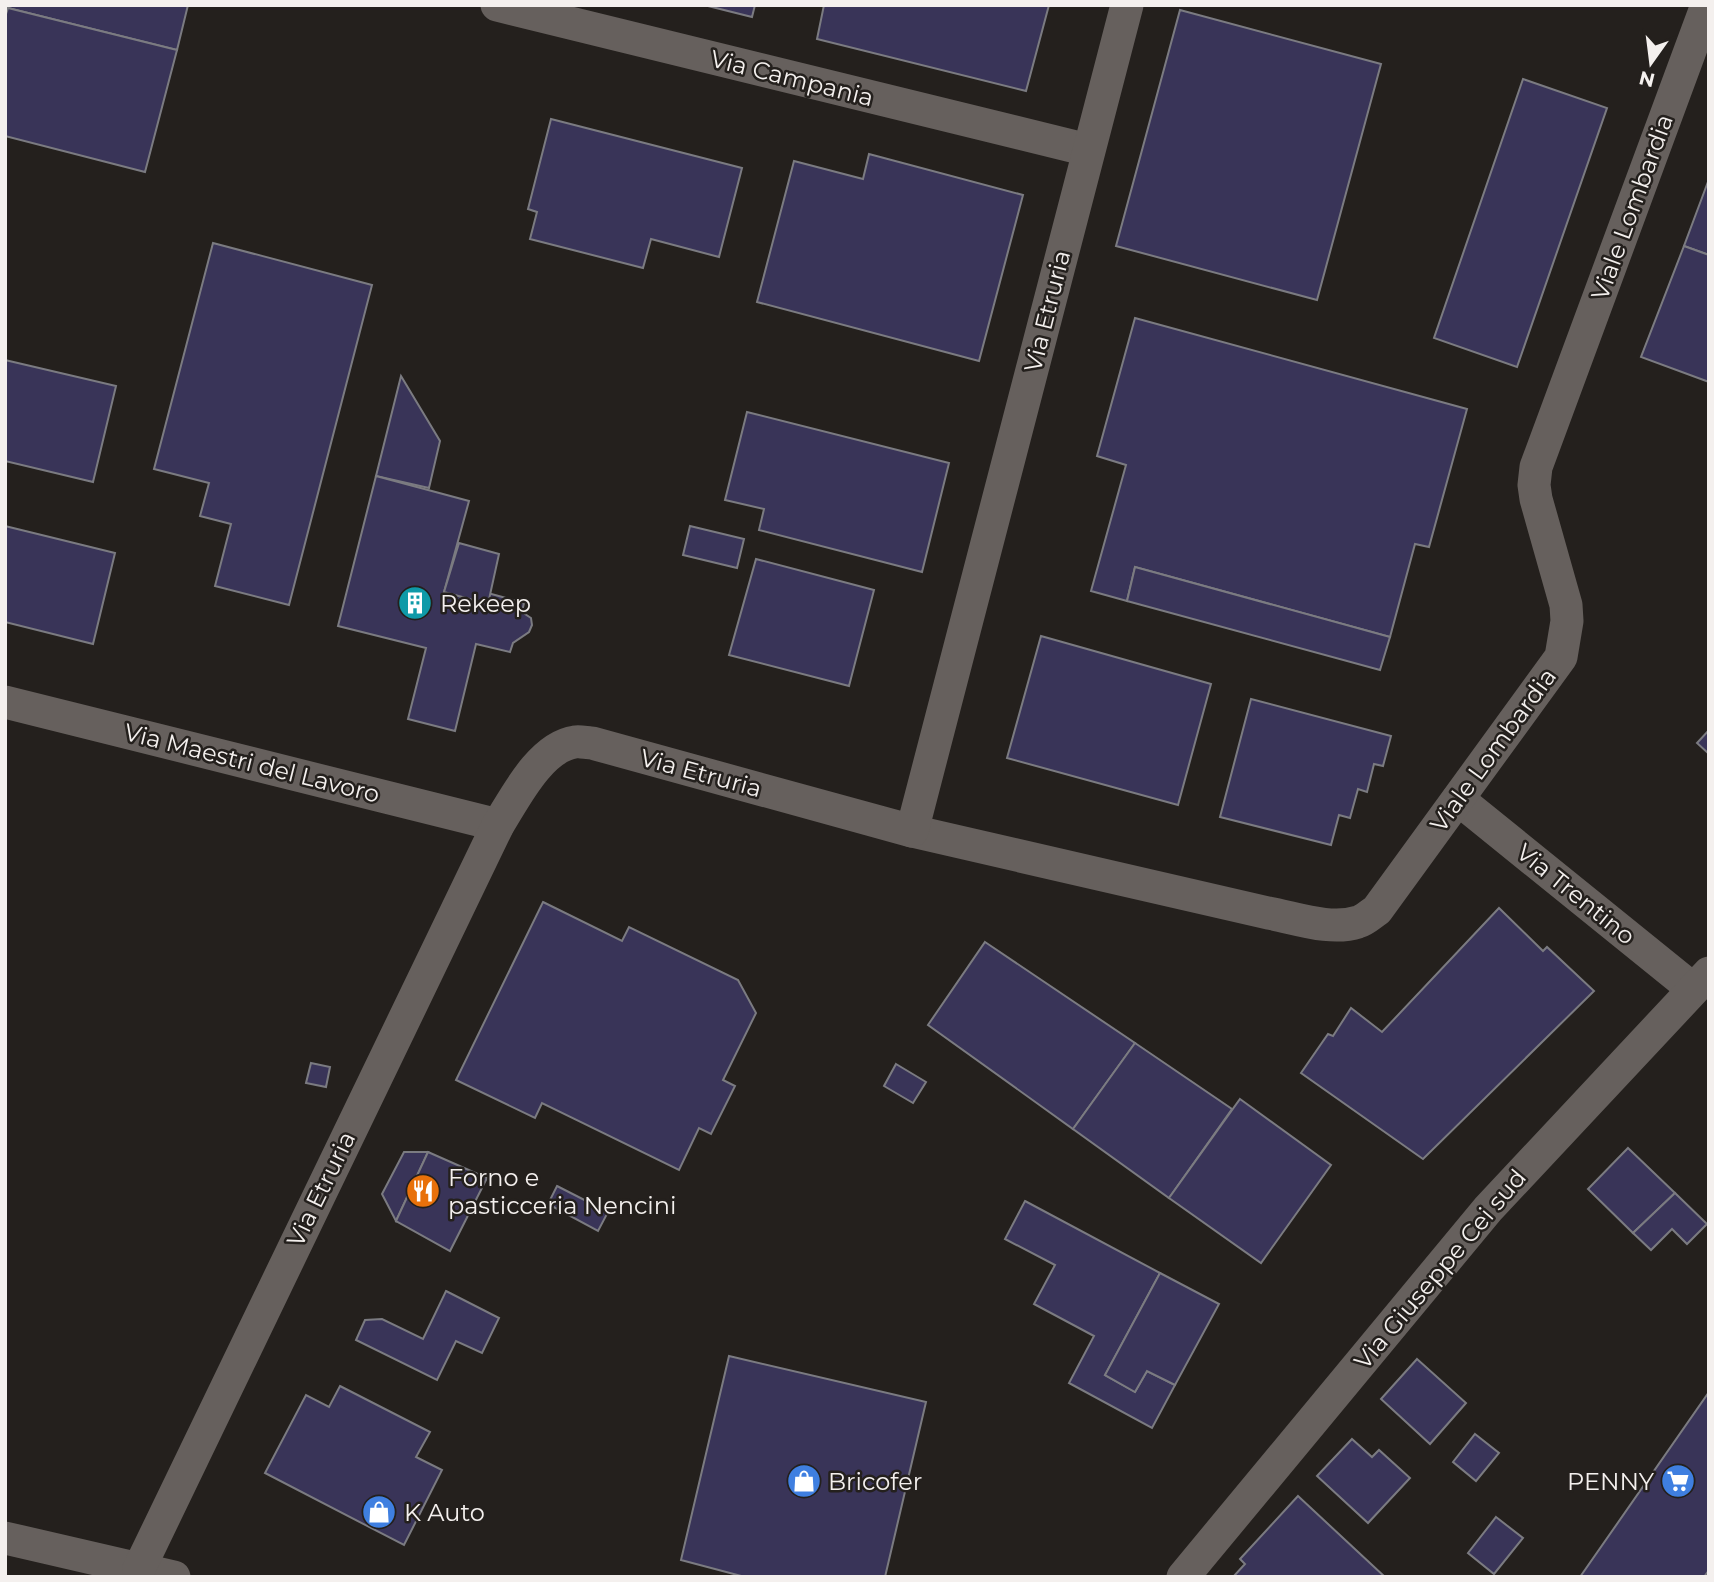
<svg xmlns="http://www.w3.org/2000/svg" width="1714" height="1582" font-family="Montserrat,sans-serif">
  <style>
    .building { fill: #393458; stroke: #7b7b81; stroke-width: 2 }
    .lines { fill: none; stroke-linecap: round; stroke-linejoin: round }
    .minor { stroke: #66605d; stroke-width: 33 }
    .labels { text-anchor: middle; dominant-baseline: central; stroke-width: 5; stroke-linejoin: round; paint-order: stroke }
    .street-label { font-size: 24px; fill: #f4f0ee; stroke: #24201d }
    .poi-label { font-size: 24px; fill: #f4f0ee; stroke: #24201d; text-anchor: start }
  </style>
  <rect width="100%" height="100%" fill="#24201d"/>
  <g class="building">
    <path d="M8,5h180l-11,45 -169,-42z"/>
    <path d="M704,5h51l-3,12z"/>
    <path d="M824,5h225l-23,86 -209,-52z"/>
    <path d="M8,8l169,42 -32,122 -140,-36v-119z"/>
    <path d="M1180,10l201,54 -64,236 -201,-54z"/>
    <path d="M1523,79l84,29 -90,259 -83,-29z"/>
    <path d="M551,119l191,49 -23,89 -68,-18 -8,29 -113,-29 7,-27 -9,-3z"/>
    <path d="M869,154l154,41 -44,166 -222,-59 37,-141 69,18z"/>
    <path d="M1709,179v76l-25,-9z"/>
    <path d="M213,243l159,42 -83,320 -74,-19 16,-62 -31,-8 9,-33 -55,-14z"/>
    <path d="M1684,246l25,9v127l-68,-25z"/>
    <path d="M1135,318l332,91 -38,138 -14,-3 -25,93 -255,-70 -8,34 -36,-10 35,-126 -29,-9z"/>
    <path d="M5,360l111,26 -23,96 -88,-21z"/>
    <path d="M401,376l39,65 -11,47 -53,-12z"/>
    <path d="M747,412l202,51 -27,109 -163,-42 5,-21 -39,-9z"/>
    <path d="M376,476l93,25 -25,91 44,12v-11l36,10 -2,9 9,6 1,7 -3,7 -16,11 -3,9 -34,-8 -21,87 -47,-12 18,-71 -88,-22z"/>
    <path d="M5,526l110,27 -22,91 -88,-22z"/>
    <path d="M690,526l54,13 -7,29 -54,-13z"/>
    <path d="M459,543l40,11 -11,50 -44,-12z"/>
    <path d="M756,559l118,31 -25,96 -120,-31z"/>
    <path d="M1135,567l255,70 -10,33 -253,-69z"/>
    <path d="M1041,636l170,48 -33,121 -171,-47z"/>
    <path d="M1251,699l140,37 -8,30 -9,-2 -7,28 -9,-3 -8,29 -11,-3 -8,30 -111,-28z"/>
    <path d="M1709,730v24l-12,-11z"/>
    <path d="M543,902l79,39 7,-14 109,53 18,33 -33,67 12,6 -24,48 -12,-6 -20,42 -137,-67 -7,15 -79,-38z"/>
    <path d="M1499,908l44,43 4,-4 47,44 -171,168 -122,-86 27,-39 5,2 18,-28 31,24z"/>
    <path d="M985,942l150,101 -62,86 -145,-104z"/>
    <path d="M1135,1043l97,66 -63,89 -96,-69z"/>
    <path d="M311,1063l19,4 -4,20 -20,-4z"/>
    <path d="M896,1064l30,18 -13,21 -29,-17z"/>
    <path d="M1240,1099l91,66 -70,98 -92,-65z"/>
    <path d="M1628,1148l47,45 -42,40 -45,-44z"/>
    <path d="M404,1152h24l-32,69 -14,-27z"/>
    <path d="M428,1152l59,26 -37,73 -54,-30z"/>
    <path d="M557,1186l51,26 -10,19 -50,-27z"/>
    <path d="M1675,1193l32,31 -20,20 -15,-15 -21,21 -18,-17z"/>
    <path d="M1025,1201l135,72 -55,102 30,17 12,-21 28,14 -23,43 -83,-45 25,-47 -60,-32 21,-39 -50,-26z"/>
    <path d="M1160,1273l59,31 -44,81 -28,-14 -12,21 -30,-17z"/>
    <path d="M446,1291l53,27 -17,35 -26,-12 -19,39 -81,-40 9,-20 17,-1 41,20z"/>
    <path d="M729,1356l197,46 -41,175h-140l-64,-17z"/>
    <path d="M1417,1359l49,44 -36,41 -49,-45z"/>
    <path d="M340,1386l90,46 -14,25 26,13 -38,75 -139,-72 41,-78 23,12z"/>
    <path d="M1709,1392v178l-5,7h-124z"/>
    <path d="M1475,1434l24,19 -23,28 -23,-19z"/>
    <path d="M1352,1439l20,18 7,-7 31,28 -42,45 -51,-47z"/>
    <path d="M1298,1496l73,68 14,13h-152l12,-13 -5,-5z"/>
    <path d="M1496,1517l27,21 -29,36 -26,-21z"/>
  </g>
  <g class="lines">
    <g class="minor">
      <path d="M497,5l591,145"/>
      <path d="M5,702l493,123"/>
      <path d="M1458,799l235,190"/>
      <path d="M912,831l356,82c28,5 62,18 90,9 7,-2 13,-8 19,-12l184,-253 6,-36 -1,-16 -30,-106 -2,-14 2,-18 171,-462"/>
      <path d="M5,1538l169,39"/>
      <path d="M139,1569l359,-744c17,-27 42,-78 77,-83 5,-1 12,1 17,1l320,88 215,-826"/>
      <path d="M1183,1577l305,-368 221,-236"/>
    </g>
  </g>
  <defs>
    <g id="building-disc" transform="scale(1.75)"><circle r="9.5" fill="#0f9aa8" stroke="#24201d"/><path d="M-4-6H4V6H1V3H-1V6H-4ZM-2.5-4.3h1.7v1.8h-1.7ZM.8-4.3h1.7v1.8H.8ZM-2.5-1h1.7V.8h-1.7ZM.8-1h1.7V.8H.8Z" fill="#fff"/></g>
    <g id="restaurant-disc" transform="scale(1.75)"><circle r="9.5" fill="#e8710a" stroke="#24201d"/><path d="M-5-6h1v4h1v-4h1v4h1v-4h1v5L-1.5 .5V6h-2V.5L-5-1ZM5-6V6H3V1.5H1.5Q1.5-4 5-6Z" fill="#fff"/></g>
    <g id="shop-disc" transform="scale(1.75)"><circle r="9.5" fill="#3f7fe0" stroke="#24201d"/><path d="M-5-2.5h2.3a2.7 3.5 0 0 1 5.4 0H5L5.5 6h-11ZM-1.5-2.5h3a1.5 2.3 0 0 0-3 0Z" fill="#fff"/></g>
    <g id="supermarket-disc" transform="scale(1.75)"><circle r="9.5" fill="#3f7fe0" stroke="#24201d"/><path d="M-6-5.5h2.5l.6 2H6L4.5 2H-2.5L-4.4-4H-6ZM-1.5 3.2a1.3 1.3 0 1 0 .1 0ZM3 3.2a1.3 1.3 0 1 0 .1 0Z" fill="#fff"/></g>
  </defs>
  <g fill-rule="evenodd">
    <use href="#building-disc" x="415" y="603"/>
    <use href="#restaurant-disc" x="423" y="1191"/>
    <use href="#shop-disc" x="804" y="1481"/>
    <use href="#supermarket-disc" x="1678" y="1481"/>
    <use href="#shop-disc" x="379" y="1512"/>
  </g>
  <g class="labels">
    <g class="street-label">
      <text transform="translate(792 78) rotate(14)">Via Campania</text>
      <text transform="translate(1632 207) rotate(-70)">Viale Lombardia</text>
      <text transform="translate(1047 311) rotate(-76)">Via Etruria</text>
      <text transform="translate(1493 750) rotate(-54)">Viale Lombardia</text>
      <text transform="translate(252 763) rotate(14)">Via Maestri del Lavoro</text>
      <text transform="translate(701 773) rotate(15)">Via Etruria</text>
      <text transform="translate(1576 894) rotate(39)">Via Trentino</text>
      <text transform="translate(321 1189) rotate(-64)">Via Etruria</text>
      <text transform="translate(1440 1269) rotate(-50)">Via Giuseppe Cei sud</text>
    </g>
    <g class="poi-label">
      <text x="440" y="603">Rekeep</text>
      <text x="448" y="1177">Forno e<tspan x="448" dy="28">pasticceria Nencini</tspan></text>
      <text x="828" y="1481">Bricofer</text>
      <text x="1654" y="1481" text-anchor="end">PENNY</text>
      <text x="404" y="1512">K Auto</text>
    </g>
  </g>
  <rect width="1714" height="1582" fill="none" stroke="#f4f0ee" stroke-width="14"/>
  <g transform="translate(1651 63) rotate(194)" stroke="#24201d" stroke-width="5" paint-order="stroke">
  <path d="M0-5L12 26L0 18L-12 26Z" fill="#f4f0ee"/>
  <text y="-10" font-size="19" font-weight="bold" text-anchor="middle" fill="#f4f0ee">N</text>
  </g>
</svg>
